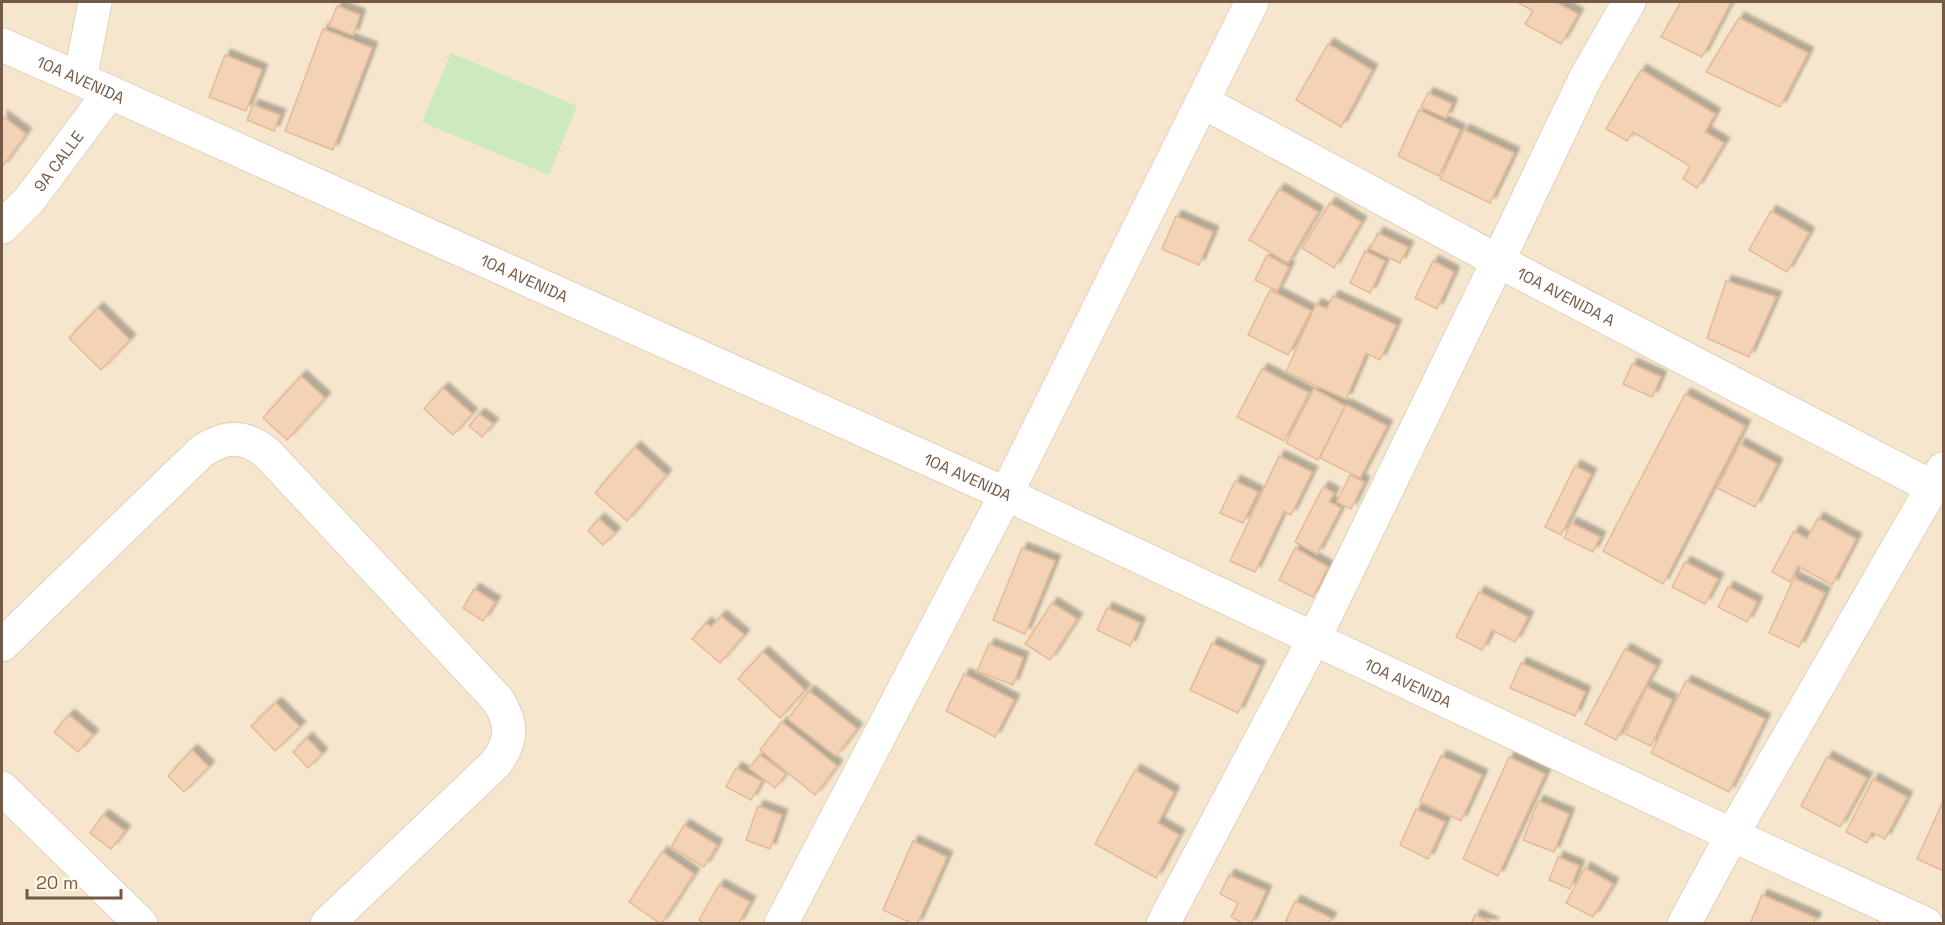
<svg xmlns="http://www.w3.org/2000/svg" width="1945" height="925" font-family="'Space Grotesk',sans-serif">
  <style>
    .residential { fill: #f5e6cd }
    .green { fill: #cdeabe }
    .building { fill: #f3d2b6; stroke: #e6ba96; stroke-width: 1.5; filter: url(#shadow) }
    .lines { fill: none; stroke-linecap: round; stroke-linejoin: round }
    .street-casing { stroke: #e1d0bb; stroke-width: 35 }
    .secondary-casing { stroke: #e6d1b9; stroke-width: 35 }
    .street { stroke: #fff; stroke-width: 33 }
    .secondary { stroke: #fff; stroke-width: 33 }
    .labels { text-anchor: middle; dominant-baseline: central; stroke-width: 5; stroke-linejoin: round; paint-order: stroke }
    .street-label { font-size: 16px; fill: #745a46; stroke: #fff7e6 }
  </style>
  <defs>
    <filter id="shadow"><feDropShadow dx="5.5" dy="-5.5" stdDeviation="1.5" flood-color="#0004"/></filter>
  </defs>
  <rect width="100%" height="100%" fill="#fdf3df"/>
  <rect class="residential" x="2" y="2" width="1941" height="921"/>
  <path class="green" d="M451,53l126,53 -28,69 -127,-53z"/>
  <g class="building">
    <path d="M1520,2h35l23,12 -17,30 -36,-20 8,-13 -14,-8z"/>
    <path d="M1681,2h50l-29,55 -41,-20z"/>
    <path d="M337,6l23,9 -7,20 -24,-9z"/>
    <path d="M1739,18l69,35 -28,54 -74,-35z"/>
    <path d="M323,29l49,19 -39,102 -48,-19z"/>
    <path d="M1328,44l44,26 -31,57 -45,-27z"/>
    <path d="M225,55l37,15 -16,41 -37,-14z"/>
    <path d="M1641,70l74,44 -10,18 19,11 -27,45 -14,-9 7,-13 -57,-34 -6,9 -21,-12z"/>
    <path d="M1428,93l24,11 -6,14 -25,-11z"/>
    <path d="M253,105l27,10 -6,16 -27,-11z"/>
    <path d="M1419,110l41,20 -21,46 -41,-20z"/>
    <path d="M2,116l24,18 -24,33z"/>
    <path d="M1464,130l50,23 -24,50 -50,-24z"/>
    <path d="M1279,189l39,23 -30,51 -39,-23z"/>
    <path d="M1330,203l31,19 -27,46 -32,-20z"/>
    <path d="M1771,211l38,22 -22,39 -38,-22z"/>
    <path d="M1176,216l37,16 -14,33 -37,-16z"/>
    <path d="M1378,233l30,14 -8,16 -30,-14z"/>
    <path d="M1365,251l20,10 -15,32 -20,-10z"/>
    <path d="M1267,255l22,12 -12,24 -22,-11z"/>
    <path d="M1433,261l21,11 -17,37 -22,-11z"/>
    <path d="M1726,281l50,16 -27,60 -42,-19z"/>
    <path d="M1270,290l41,21 -23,44 -40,-20z"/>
    <path d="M1333,296l63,29 -16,35 -14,-7 -20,46 -60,-27 30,-68 11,5z"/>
    <path d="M98,308l32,32 -29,30 -32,-32z"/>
    <path d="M1632,364l29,13 -9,20 -29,-13z"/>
    <path d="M1262,369l47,24 -25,48 -47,-24z"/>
    <path d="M301,376l24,22 -38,42 -24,-22z"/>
    <path d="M443,388l29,26 -19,21 -29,-26z"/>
    <path d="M1314,389l31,17 -27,54 -32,-17z"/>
    <path d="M1685,394l60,32 -82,158 -60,-33z"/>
    <path d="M1346,405l41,21 -27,52 -40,-20z"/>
    <path d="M479,414l14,10 -11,13 -13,-11z"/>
    <path d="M1740,444l37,20 -22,43 -38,-19z"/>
    <path d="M635,447l31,28 -39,46 -32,-28z"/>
    <path d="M1279,456l33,16 -21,43 -7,-4 -29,61 -25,-11z"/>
    <path d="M1575,466l16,8 -30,61 -16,-8z"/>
    <path d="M1350,475l14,7 -13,27 -14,-7z"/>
    <path d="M1235,481l23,11 -15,31 -23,-10z"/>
    <path d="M1323,487l11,6 -5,9 12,6 -24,46 -22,-12z"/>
    <path d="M1818,518l38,21 -24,46 -34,-19 -8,16 -18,-10 22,-41 13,8z"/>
    <path d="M599,519l16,14 -12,12 -15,-14z"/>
    <path d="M1571,523l29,14 -7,15 -29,-14z"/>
    <path d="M1022,548l33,13 -30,73 -32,-14z"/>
    <path d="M1295,548l33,19 -15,30 -34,-17z"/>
    <path d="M1685,562l33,17 -13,25 -33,-17z"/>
    <path d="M1794,578l31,15 -26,54 -30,-14z"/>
    <path d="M1728,587l29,15 -10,20 -29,-15z"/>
    <path d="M474,589l21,13 -12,19 -20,-13z"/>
    <path d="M1479,592l49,25 -13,25 -23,-12 -10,20 -26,-13z"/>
    <path d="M1052,603l25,16 -27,41 -25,-16z"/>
    <path d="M1107,608l33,15 -10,23 -33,-16z"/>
    <path d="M721,616l23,19 -24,28 -28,-24 14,-16 5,4z"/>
    <path d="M1212,643l48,23 -22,47 -48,-23z"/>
    <path d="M989,644l34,14 -10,27 -36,-14z"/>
    <path d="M1625,649l31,17 -40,74 -31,-16z"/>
    <path d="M763,652l42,38 -25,28 -42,-39z"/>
    <path d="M1521,663l64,29 -10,24 -65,-28z"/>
    <path d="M964,674l50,26 -19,37 -49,-26z"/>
    <path d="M1686,681l79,38 -36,73 -78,-39z"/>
    <path d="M1647,687l25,13 -21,46 -26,-12z"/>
    <path d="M809,691l48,38 -21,27 -48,-37z"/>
    <path d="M276,703l24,24 -25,24 -24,-25z"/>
    <path d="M69,715l24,20 -15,17 -24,-20z"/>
    <path d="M782,722l55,44 -22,29 -55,-45z"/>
    <path d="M307,738l15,16 -14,14 -15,-16z"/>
    <path d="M192,750l17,17 -25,25 -16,-16z"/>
    <path d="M760,755l26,19 -11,14 -26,-20z"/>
    <path d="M1441,756l41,19 -21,46 -41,-20z"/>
    <path d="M1509,757l36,17 -47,102 -35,-17z"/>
    <path d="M1827,757l40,21 -27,49 -39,-21z"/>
    <path d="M736,768l26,13 -11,19 -25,-13z"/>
    <path d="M1135,770l39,22 -16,31 21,12 -23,43 -61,-34z"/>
    <path d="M1873,779l34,18 -22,42 -13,-7 -5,11 -21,-11z"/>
    <path d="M1944,799v72l-27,-12z"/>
    <path d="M1538,801l31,13 -15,38 -31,-12z"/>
    <path d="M758,806l24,9 -12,34 -24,-9z"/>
    <path d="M1416,809l29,13 -17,37 -28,-14z"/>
    <path d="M103,815l22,16 -14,18 -21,-16z"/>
    <path d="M684,825l33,20 -13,22 -33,-20z"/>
    <path d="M913,841l34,16 -30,67h-4l-30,-14z"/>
    <path d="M662,852l32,22 -33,50 -32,-22z"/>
    <path d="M1558,857l21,9 -9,23 -21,-9z"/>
    <path d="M1585,868l28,16 -20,33 -27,-14z"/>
    <path d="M1229,875l37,16 -15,33h-7l-13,-7 7,-14 -18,-9z"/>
    <path d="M719,885l31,17 -12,22h-32l-7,-4z"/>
    <path d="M1762,895l54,23 -3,6h-63z"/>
    <path d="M1295,901l36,17 -3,6h-36l-6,-3z"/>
    <path d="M1475,915l19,9h-23z"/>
  </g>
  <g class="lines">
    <g class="street-casing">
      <g id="street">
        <path id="s1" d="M2,45l78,34 926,415 726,341 194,89"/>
        <path d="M80,79l15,-77"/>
        <path id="s2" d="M1203,102l295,159 434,226"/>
        <path id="s3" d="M2,227l28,-28 80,-107"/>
        <path d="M2,645l200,-194c24,-16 42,-16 65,2l230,246c16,24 16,42 -2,65l-168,160"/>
        <path d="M2,788l139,136"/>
        <path d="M1163,924l151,-285 184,-378 87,-182 44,-77"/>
        <path d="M1684,924l48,-89 211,-366"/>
      </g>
    </g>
    <g class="secondary-casing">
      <path id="secondary" d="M781,924l225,-430 246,-492"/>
    </g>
    <use href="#street" class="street"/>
    <use href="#secondary" class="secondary"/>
  </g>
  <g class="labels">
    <g class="street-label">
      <text stroke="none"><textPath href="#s1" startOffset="86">10A AVENIDA</textPath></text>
      <text stroke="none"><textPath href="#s3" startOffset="87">9A CALLE</textPath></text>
      <text stroke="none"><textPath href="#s1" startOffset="572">10A AVENIDA</textPath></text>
      <text stroke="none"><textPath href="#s2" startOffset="412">10A AVENIDA A</textPath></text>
      <text stroke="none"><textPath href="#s1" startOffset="1058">10A AVENIDA</textPath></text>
      <text stroke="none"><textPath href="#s1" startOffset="1544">10A AVENIDA</textPath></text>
    </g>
  </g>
  <rect width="1945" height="925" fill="none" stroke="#745a46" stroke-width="6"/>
  <path d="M27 889v9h94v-9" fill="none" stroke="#745a46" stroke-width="3"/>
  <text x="36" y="889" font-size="18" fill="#745a46" stroke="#fff7e6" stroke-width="4.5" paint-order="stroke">20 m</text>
</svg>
